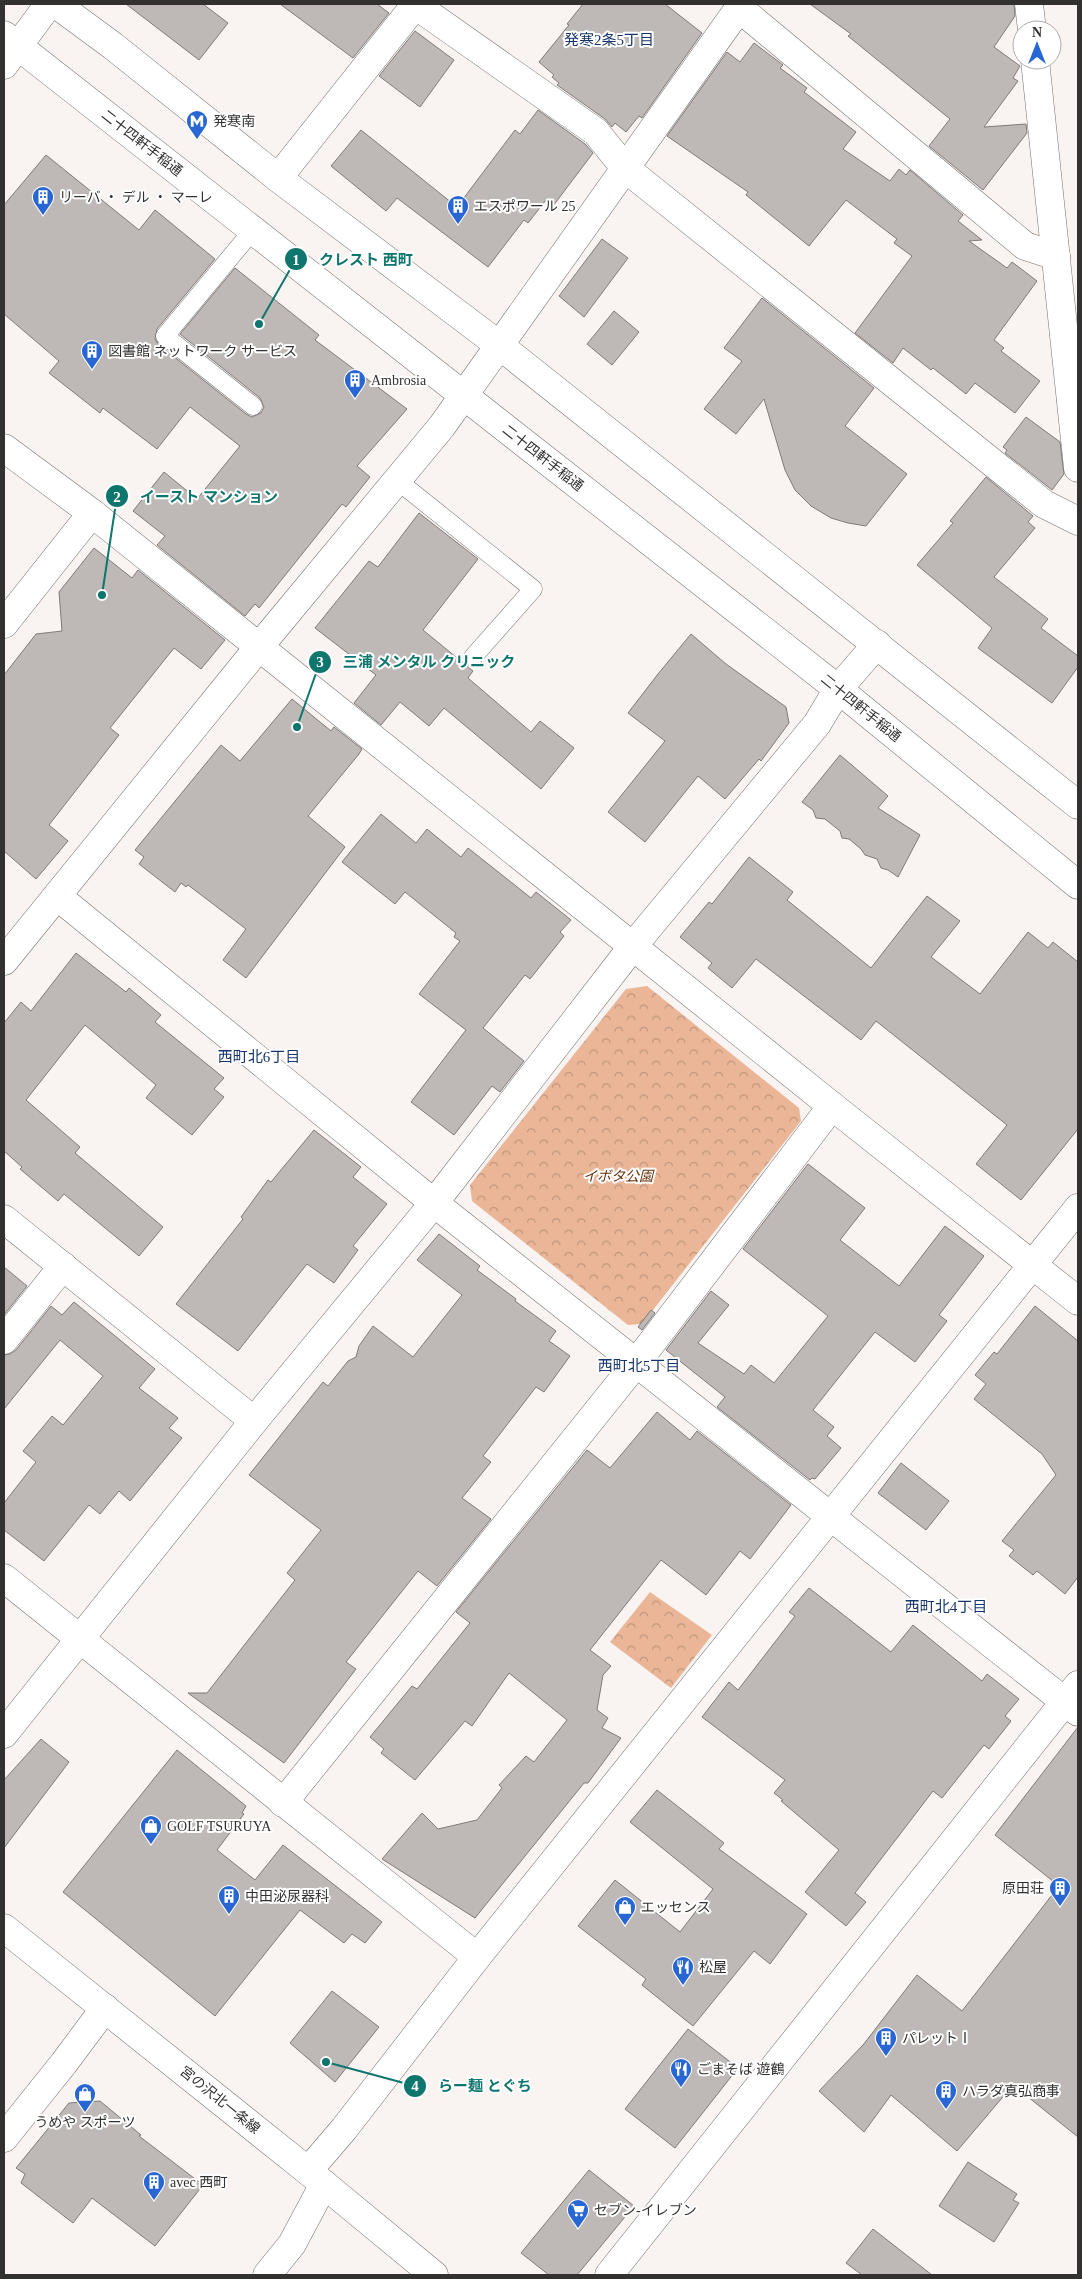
<svg xmlns="http://www.w3.org/2000/svg" width="1082" height="2279" font-family="'Times New Roman','Noto Sans JP',serif">
  <style>
    .park { fill: url(#park-crowns) }
    .building { fill: #beb9b7; stroke: #7f7b79 }
    .lines { fill: none; stroke-linecap: round; stroke-linejoin: round }
    .lane-casing { stroke: #74706e; stroke-width: 19 }
    .street-casing { stroke: #74706e; stroke-width: 29 }
    .secondary-casing { stroke: #74706e; stroke-width: 29 }
    .primary-casing { stroke: #74706e; stroke-width: 29 }
    .lane { stroke: #fff; stroke-width: 18 }
    .street { stroke: #fff; stroke-width: 28 }
    .secondary { stroke: #fff; stroke-width: 28 }
    .primary { stroke: #fff; stroke-width: 28 }
    .labels { text-anchor: middle; dominant-baseline: central; stroke-width: 4; stroke-linejoin: round; paint-order: stroke }
    .poi-label { font-size: 14px; fill: #323130; stroke: #fff; text-anchor: start }
    .street-label { font-size: 14px; fill: #323130; stroke: #fff }
    .park-label { font-size: 14px; font-style: italic; fill: #652e05; stroke: #fff }
    .neighbourhood-label { font-size: 15px; fill: #18366c; stroke: #fff }
    .leader { fill: none; stroke: #0f766e; stroke-width: 2 }
    .callout-dot { fill: #0f766e; stroke: #fff; stroke-width: 2 }
    .mark-label { font-size: 15px; text-anchor: middle; font-weight: bold; fill: #fff }
    .callout-label { font-size: 15px; text-anchor: middle; font-weight: bold; fill: #0f766e; stroke: #fff; stroke-width: 4; stroke-linejoin: round; paint-order: stroke }
  </style>
  <defs>
    <pattern id="park-crowns" width="20" height="18" patternUnits="userSpaceOnUse" patternTransform="scale(1.25)"><rect width="20" height="18" fill="#ebb698"/><path d="M2 6a3 3 0 1 1 6 0M12 15a3 3 0 1 1 6 0" fill="none" stroke="#bf957c"/></pattern>
  </defs>
  <rect width="100%" height="100%" fill="#f9f4f2"/>
  <g class="park">
    <path d="M647,986l152,122 2,13 -159,203 -14,1 -156,-124 -2,-16 156,-196z"/>
    <path d="M650,1592l62,43 -41,53 -61,-46z"/>
  </g>
  <g class="building">
    <path d="M126,4h77l25,19 -29,37z"/>
    <path d="M280,4h97l12,9 -36,45z"/>
    <path d="M583,4h82l37,29 -60,85 -3,-2 -13,16 -11,-9 -3,4 -7,-8 -48,-34 2,-2 -7,-6 2,-2 -15,-13 30,-37 -2,-1z"/>
    <path d="M810,4h204l1,12 -21,31 26,19 -7,12 5,3 -34,46 42,-3 1,9 -44,57 -54,-44 21,-27 -102,-83 3,-2z"/>
    <path d="M415,31l39,29 -34,47 -41,-31z"/>
    <path d="M754,43l29,22 -3,3 27,20 -3,4 52,40 -13,17 47,32 9,-12 7,6 4,-5 53,45 -5,6 24,19 -13,1 38,27 5,-6 25,19 -43,59 10,8 -3,3 39,30 -25,32 -40,-30 -9,11 -33,-26 -2,2 -28,-22 -10,15 -38,-30 57,-77 -18,-13 3,-4 -51,-39 -37,46 -63,-51 2,-3 -81,-56 60,-84 13,10z"/>
    <path d="M538,110l47,34 8,9 -40,53 -7,-6 -18,23 -4,-3 -36,47 -91,-69 -11,13 -55,-45 30,-36 96,77 58,-77 5,4z"/>
    <path d="M46,155l93,75 16,-20 60,49 -58,70 -2,10 3,5 88,70 6,3 9,-4 3,-6 -4,-9 -80,-64 55,-66 84,67 -4,5 92,69 -50,57 13,11 -24,30 -4,-3 -83,104 -4,-4 -10,12 -88,-71 8,-9 -32,-25 31,-39 33,27 43,-53 -50,-39 -33,42 -54,-41 -3,5 -51,-40 10,-12 -55,-47v-109z"/>
    <path d="M602,239l26,19 -44,59 -25,-21z"/>
    <path d="M762,298l112,90 -29,38 62,48 -41,52 -18,-3 -17,-5 -20,-12 -16,-16 -10,-20 -21,-71 -28,35 -32,-25 38,-48 -18,-13z"/>
    <path d="M614,311l25,21 -27,33 -25,-21z"/>
    <path d="M1026,417l34,25 4,32 -12,16 -47,-37 2,-3 -4,-3z"/>
    <path d="M986,477l47,39 -5,6 7,6 -41,49 54,42 -7,9 37,28v11l-26,36 -74,-55 14,-20 -75,-63 36,-42 -3,-2z"/>
    <path d="M419,513l59,46 -55,71 50,41 -5,7 63,54 9,-11 34,27 -33,41 -97,-81 -15,18 -29,-24 -19,23 -27,-22 22,-28 -61,-47 54,-67 9,6z"/>
    <path d="M94,548l38,30 6,-8 87,70 -24,29 -27,-21 -64,80 9,7 -70,90 19,16 -32,38 -32,-28v-176l32,-41 26,-3 -3,-39z"/>
    <path d="M691,634l35,30 60,43 3,16 -28,38 -2,-2 -34,40 -27,-23 -53,66 -37,-30 57,-71 -37,-28 30,-39z"/>
    <path d="M292,699l39,32 3,-4 28,22 -3,5 -51,62 37,31 -99,131 -23,-18 23,-31 -58,-44 -2,2 -5,-4 -6,9 -36,-28 5,-7 -9,-7 86,-105 19,16z"/>
    <path d="M840,755l48,41 -10,12 42,27 -22,42 -10,-7 -7,-2 -4,-9 -12,-4 -4,-6 -12,-10 -7,-1 -2,-7 -15,-12 -9,-1 -3,-8 -11,-8z"/>
    <path d="M381,814l35,29 11,-14 34,28 7,-9 63,50 5,-6 35,28 -11,12 4,4 -34,43 -5,-4 -42,53 41,33 -24,31 -8,-6 -38,49 -43,-33 55,-72 -47,-36 41,-53 -6,-4 2,-4 -51,-41 -10,12 -53,-42z"/>
    <path d="M749,857l44,35 -6,8 84,68 56,-72 33,25 -29,36 49,37 48,-62 20,16 5,-6 25,20v167l-57,71 -45,-36 31,-39 -131,-104 -15,19 -105,-81 -24,29 -24,-20 4,-5 -32,-26 29,-35 3,2z"/>
    <path d="M76,953l50,39 3,-4 32,27 -6,7 69,56 -10,11 10,8 -32,38 -46,-37 10,-13 -71,-60 -59,75 54,47 -5,6 88,74 -24,29 -75,-62 -6,7 -38,-32 2,-2 -18,-16v-128l17,-21 10,9z"/>
    <path d="M314,1130l47,37 -8,10 34,27 -34,42 5,4 -24,33 -27,-19 -69,87 -62,-47 67,-85 -2,-2 27,-37 3,2z"/>
    <path d="M808,1164l57,44 -25,32 59,46 46,-60 39,30 -45,59 8,6 -32,41 -40,-30 -62,78 21,17 -7,9 14,12 -26,31 -3,-1 -2,2 -93,-73 8,-10 -59,-47 45,-59 18,14 -31,38 46,31 7,-9 23,18 54,-67 -85,-67z"/>
    <path d="M439,1234l41,32 -3,4 39,29 -1,2 41,30 -7,10 21,15 -26,36 -8,-5 -53,69 8,6 -29,36 29,21 -54,67 -19,-15 -72,91 10,7 -72,94 -96,-70h19l88,-113 -8,-7 34,-43 -72,-55 74,-93 5,4 20,-25 8,-4 3,-11 14,-20 40,31 49,-62 -45,-35z"/>
    <path d="M4,1267l23,19 -23,29z"/>
    <path d="M74,1302l81,67 -16,19 39,30 -9,10 13,10 -52,63 -11,-10 -19,23 -11,-9 -45,56 -40,-31v-27l32,-41 -13,-11 29,-35 11,9 40,-49 -43,-36 -56,69v-54l6,-1 6,-4 35,-44 11,9z"/>
    <path d="M1035,1306l43,35v236l-13,17 -28,-23 -4,4 -24,-19 5,-6 -12,-9 54,-66 -14,-21 -68,-55 12,-15 -11,-9 19,-23 3,2z"/>
    <path d="M651,1310l4,3 -13,17 -4,-3z"/>
    <path d="M657,1412l33,28 7,-9 94,74 -41,54 -10,-8 -34,44 -45,-35 -71,90 21,16 -8,9 -6,35 11,8 -6,10 19,10 -33,45h-4l-109,135 -93,-59 40,-46 16,16 39,-9 25,-32 -3,-3 27,-29 8,6 33,-42 -58,-47 -37,53 -7,-5 -50,59 -34,-27 3,-4 -14,-12 42,-51 5,3 53,-66 -14,-11 131,-162 23,18z"/>
    <path d="M901,1463l48,38 -23,29 -48,-37z"/>
    <path d="M809,1588l82,64 22,-27 69,56 5,-7 32,25 -14,17 6,5 -22,28 -5,-4 -42,53 -9,-7 -78,102 11,9 -20,24 -41,-34 34,-42 -58,-49 2,-1 -9,-7 11,-13 -83,-63 27,-35 9,8 57,-74 -6,-4z"/>
    <path d="M1078,1727v410l-65,-52 -56,66 -66,-56 -27,37 -45,-41 44,-46 54,-70 45,36 97,-125 -64,-51z"/>
    <path d="M41,1739l28,23 -65,86v-68z"/>
    <path d="M177,1750l69,56 -4,7 2,1 -27,36 38,30 28,-35 99,77 -17,21 -13,-9 -8,9 -44,-33 -85,106 -152,-124z"/>
    <path d="M657,1790l67,53 -5,6 88,65 -37,50 -16,-13 -61,75 -51,-41 4,-6 -68,-53 37,-46 65,52 33,-43 -83,-67z"/>
    <path d="M332,1991l47,36 -44,55 -45,-39z"/>
    <path d="M688,2029l50,39 -63,80 -50,-39z"/>
    <path d="M100,2101l41,34 -2,1 64,49 -48,61 -63,-48 -19,25 -52,-40 4,-9 -9,-6 53,-65z"/>
    <path d="M968,2162l49,32 -4,6 6,3 -25,39 -55,-36z"/>
    <path d="M589,2170l45,36 -57,69h-28l-28,-22z"/>
    <path d="M873,2229l59,46h-70l-16,-12z"/>
  </g>
  <g class="lines">
    <g class="lane-casing">
      <g id="lane">
        <path d="M253,230l-88,106 88,70"/>
        <path d="M398,481l135,108 -60,68"/>
      </g>
    </g>
    <g class="street-casing">
      <g id="street">
        <path d="M414,4l182,128 29,36 419,336 34,17"/>
        <path d="M1029,4l3,26"/>
        <path d="M739,8l286,238 31,10"/>
        <path d="M1035,60l43,408"/>
        <path d="M278,178l138,-174"/>
        <path d="M4,448l88,65 740,593 246,195"/>
        <path d="M4,624l88,-111"/>
        <path d="M57,896l377,307 644,509"/>
        <path d="M4,961l254,-313 184,-222 300,-422"/>
        <path d="M4,1219l250,202"/>
        <path d="M4,1340l59,-74"/>
        <path d="M4,1578l473,379"/>
        <path d="M4,1734l250,-313 180,-218 199,-257 184,-222 21,-35 39,-45"/>
        <path d="M283,1803l354,-441 195,-256"/>
        <path d="M4,2138l60,-75 41,-55"/>
        <path d="M308,2171l36,-42 133,-172 601,-749"/>
        <path d="M267,2275l25,-31 32,-60"/>
        <path d="M609,2275l469,-590"/>
      </g>
    </g>
    <g class="secondary-casing">
      <g id="secondary">
        <path d="M56,4l57,42 165,132 221,167 579,460"/>
        <path d="M4,35l834,654 240,196"/>
        <path d="M4,65l45,-61"/>
      </g>
    </g>
    <g class="primary-casing">
      <path id="primary" d="M4,1928l304,243 126,104"/>
    </g>
    <use href="#lane" class="lane"/>
    <use href="#street" class="street"/>
    <use href="#secondary" class="secondary"/>
    <use href="#primary" class="primary"/>
  </g>
  <defs>
    <g id="metro-pin" transform="scale(1.125)"><path d="M0 17L-7.5 6A9.5 9.5 0 1 1 7.5 6Z" fill="#2866d3" stroke="#fff"/><path d="M-5.5 5V-5H-3L0 0L3-5H5.5V5H3V-.5L0 4L-3-.5V5Z" fill="#fff"/></g>
    <g id="building-pin" transform="scale(1.125)"><path d="M0 17L-7.5 6A9.5 9.5 0 1 1 7.5 6Z" fill="#2866d3" stroke="#fff"/><path d="M-4-6H4V6H1V3H-1V6H-4ZM-2.5-4.3h1.7v1.8h-1.7ZM.8-4.3h1.7v1.8H.8ZM-2.5-1h1.7V.8h-1.7ZM.8-1h1.7V.8H.8Z" fill="#fff"/></g>
    <g id="shop-pin" transform="scale(1.125)"><path d="M0 17L-7.5 6A9.5 9.5 0 1 1 7.5 6Z" fill="#2866d3" stroke="#fff"/><path d="M-5-2.5h2.3a2.7 3.5 0 0 1 5.4 0H5L5.5 6h-11ZM-1.5-2.5h3a1.5 2.3 0 0 0-3 0Z" fill="#fff"/></g>
    <g id="restaurant-pin" transform="scale(1.125)"><path d="M0 17L-7.5 6A9.5 9.5 0 1 1 7.5 6Z" fill="#2866d3" stroke="#fff"/><path d="M-5-6h1v4h1v-4h1v4h1v-4h1v5L-1.5 .5V6h-2V.5L-5-1ZM5-6V6H3V1.5H1.5Q1.5-4 5-6Z" fill="#fff"/></g>
    <g id="supermarket-pin" transform="scale(1.125)"><path d="M0 17L-7.5 6A9.5 9.5 0 1 1 7.5 6Z" fill="#2866d3" stroke="#fff"/><path d="M-6-5.5h2.5l.6 2H6L4.5 2H-2.5L-4.4-4H-6ZM-1.5 3.2a1.3 1.3 0 1 0 .1 0ZM3 3.2a1.3 1.3 0 1 0 .1 0Z" fill="#fff"/></g>
  </defs>
  <g fill-rule="evenodd">
    <use href="#metro-pin" x="197" y="121"/>
    <use href="#building-pin" x="43" y="197"/>
    <use href="#building-pin" x="458" y="206"/>
    <use href="#building-pin" x="92" y="351"/>
    <use href="#building-pin" x="355" y="380"/>
    <use href="#shop-pin" x="151" y="1826"/>
    <use href="#building-pin" x="1060" y="1888"/>
    <use href="#building-pin" x="229" y="1896"/>
    <use href="#shop-pin" x="625" y="1907"/>
    <use href="#restaurant-pin" x="683" y="1967"/>
    <use href="#building-pin" x="886" y="2038"/>
    <use href="#restaurant-pin" x="681" y="2069"/>
    <use href="#building-pin" x="946" y="2091"/>
    <use href="#shop-pin" x="85" y="2094"/>
    <use href="#building-pin" x="154" y="2182"/>
    <use href="#supermarket-pin" x="578" y="2210"/>
  </g>
  <g class="labels">
    <g class="poi-label">
      <text x="213" y="121">発寒南</text>
      <text x="59" y="197">リーバ ・ デル ・ マーレ</text>
      <text x="474" y="206">エスポワール 25</text>
      <text x="108" y="351">図書館 ネットワーク サービス</text>
      <text x="371" y="380">Ambrosia</text>
      <text x="167" y="1826">GOLF TSURUYA</text>
      <text x="1044" y="1888" text-anchor="end">原田荘</text>
      <text x="245" y="1896">中田泌尿器科</text>
      <text x="641" y="1907">エッセンス</text>
      <text x="699" y="1967">松屋</text>
      <text x="902" y="2038">パレットⅠ</text>
      <text x="697" y="2069">ごまそば 遊鶴</text>
      <text x="962" y="2091">ハラダ真弘商事</text>
      <text x="85" y="2122" text-anchor="middle">うめや スポーツ</text>
      <text x="170" y="2182">avec 西町</text>
      <text x="594" y="2210">セブン-イレブン</text>
    </g>
    <g class="street-label">
      <text transform="translate(142 143) rotate(38)">二十四軒手稲通</text>
      <text transform="translate(543 458) rotate(38)">二十四軒手稲通</text>
      <text transform="translate(861 708) rotate(39)">二十四軒手稲通</text>
      <text transform="translate(220 2100) rotate(39)">宮の沢北一条線</text>
    </g>
    <g class="park-label">
      <text x="618" y="1176">イボタ公園</text>
    </g>
    <g class="neighbourhood-label">
      <text x="609" y="40">発寒2条5丁目</text>
      <text x="259" y="1057">西町北6丁目</text>
      <text x="639" y="1366">西町北5丁目</text>
      <text x="946" y="1607">西町北4丁目</text>
    </g>
  </g>
  <path class="leader" d="M259 324L296 259M102 595L117 496M297 727L320 662M326 2062L415 2086"/>
  <g class="callout-dot">
    <circle cx="259" cy="324" r="5"/>
    <circle cx="102" cy="595" r="5"/>
    <circle cx="297" cy="727" r="5"/>
    <circle cx="326" cy="2062" r="5"/>
    <circle cx="296" cy="259" r="12"/>
    <circle cx="117" cy="496" r="12"/>
    <circle cx="320" cy="662" r="12"/>
    <circle cx="415" cy="2086" r="12"/>
  </g>
  <g class="mark-label">
    <text x="296" y="265">1</text>
    <text x="117" y="502">2</text>
    <text x="320" y="667">3</text>
    <text x="415" y="2091">4</text>
  </g>
  <g class="callout-label">
    <text x="366" y="265">クレスト 西町</text>
    <text x="209" y="502">イースト マンション</text>
    <text x="429" y="667">三浦 メンタル クリニック</text>
    <text x="485" y="2091">らー麺 とぐち</text>
  </g>
  <rect width="1082" height="2279" fill="none" stroke="#323130" stroke-width="10"/>
  <g transform="translate(1037 45)"><circle r="24" fill="#ffffff" stroke="#adadac"/>
  <path d="M0-4L9 19L0 12L-9 19Z" fill="#2866d3"/>
  <text y="-8" font-size="14" font-weight="bold" text-anchor="middle" fill="#323130">N</text>
  </g>
</svg>
